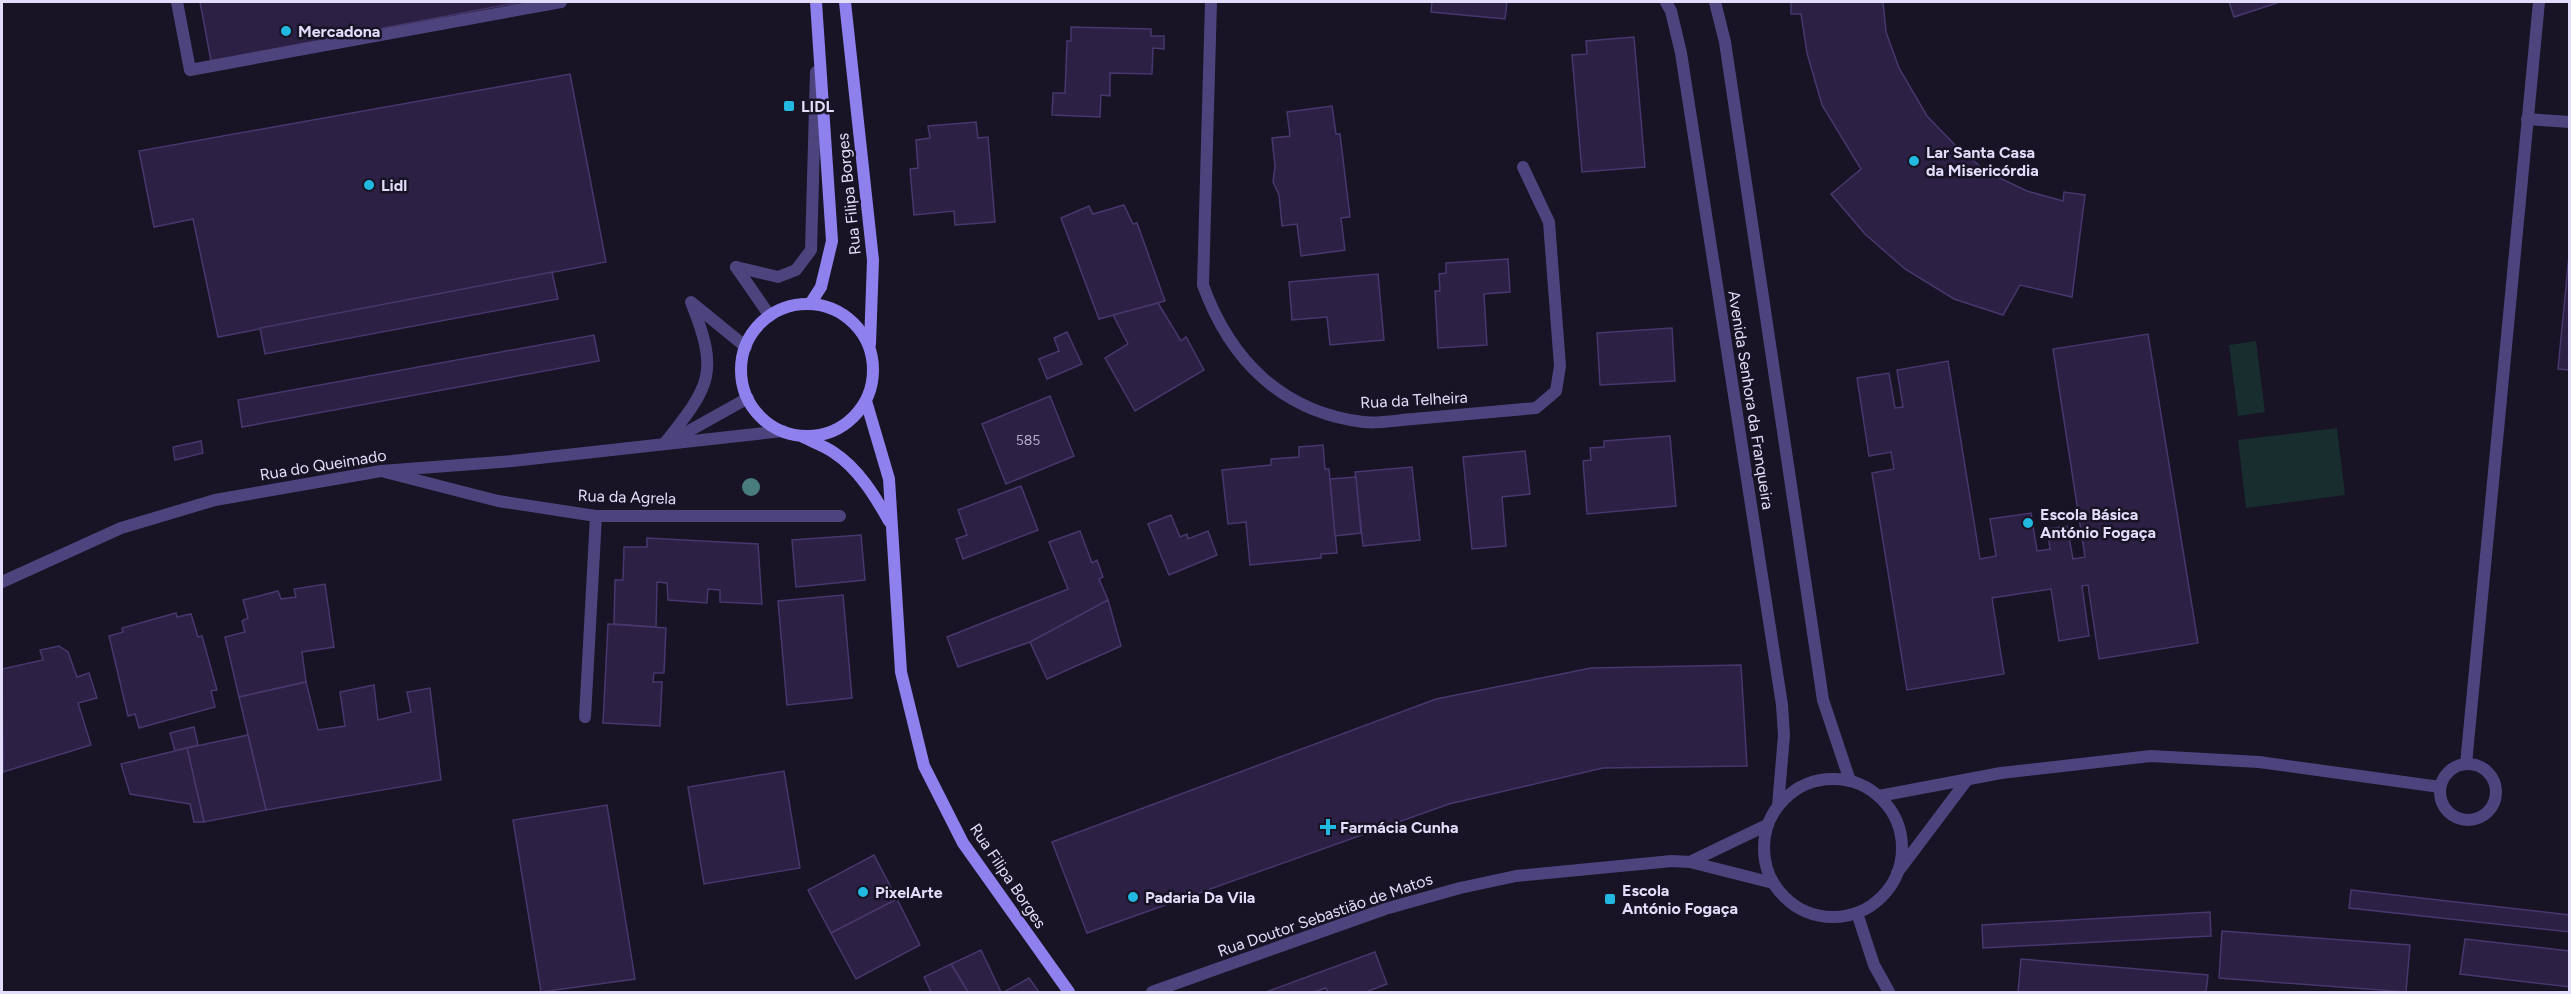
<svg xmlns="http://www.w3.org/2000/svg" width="2571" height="994" font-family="Figtree,sans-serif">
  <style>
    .green { fill: #172d2e }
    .building { fill: #2c2144; stroke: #47376d; stroke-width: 1.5 }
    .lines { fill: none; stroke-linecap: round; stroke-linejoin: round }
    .service { stroke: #4d447e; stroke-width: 12 }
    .minor { stroke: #4d447e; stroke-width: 12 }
    .tertiary { stroke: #4d447e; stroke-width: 12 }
    .secondary { stroke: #8e80ed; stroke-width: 12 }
    .tree { fill: #497c7c }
    .poi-dot { fill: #22b9e0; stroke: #181325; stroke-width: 2 }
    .labels { text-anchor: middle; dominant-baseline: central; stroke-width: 5; stroke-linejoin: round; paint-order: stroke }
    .number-label { font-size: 14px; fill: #b5adcc }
    .poi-label { font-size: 16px; font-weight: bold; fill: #e3dcfa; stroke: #181325; text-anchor: start }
    .street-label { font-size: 16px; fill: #e3dcfa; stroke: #181325 }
  </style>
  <rect width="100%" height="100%" fill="#181325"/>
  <g class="green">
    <path d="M2256,341l9,71 -27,4 -9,-71z"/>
    <path d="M2337,428l8,67 -99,13 -8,-68z"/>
  </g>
  <g class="building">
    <path d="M200,2h321l-310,59z"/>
    <path d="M1432,2h75l-2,17 -74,-7z"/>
    <path d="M1791,2h92l3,30 13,36 28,48 30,31 30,25 40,19 36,10 1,-9 21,3 -13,102 -52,-12 -17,30 -49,-16 -49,-30 -40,-35 -34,-40 30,-25 -39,-64 -15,-52 -6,-39h-10z"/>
    <path d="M2229,2h51l-46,15z"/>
    <path d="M1071,27l80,2v7h13v13l-11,-1 -1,26 -42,-1v23l-9,-1 -1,22 -48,-2 1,-22h12l2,-52h4z"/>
    <path d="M1634,37l11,130 -63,5 -10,-117 15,-1 -1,-13z"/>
    <path d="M570,74l36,188 -388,75 -25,-118 -39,8 -15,-76z"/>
    <path d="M1332,106l4,28h4l10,83 -9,1 4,32 -44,6 -4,-32 -15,2 -3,-31 -6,-13 2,-16 -3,-28 18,-2 -3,-24z"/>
    <path d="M976,122l2,16 10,-1 7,85 -40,3 -1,-14 -40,4 -4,-46 8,-1 -2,-28 14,-2 -2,-12z"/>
    <path d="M1124,205l9,19 4,-1 28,78 -66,18 -38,-101 28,-12 4,8z"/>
    <path d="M2569,255h1v115l-12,-1z"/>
    <path d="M1508,259l2,33 -26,2 3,51 -49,3 -3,-57h5l-1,-17 7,-1v-10z"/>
    <path d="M552,272l6,27 -293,55 -5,-26z"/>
    <path d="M1378,274l6,66 -54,5 -3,-28 -35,3 -3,-38z"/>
    <path d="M1158,303l23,38 5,-4 18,33 -69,41 -30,-53 23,-14 -15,-29z"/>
    <path d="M1672,328l3,53 -75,4 -3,-52z"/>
    <path d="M1067,332l15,32 -35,15 -8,-20 20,-8 -5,-13z"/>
    <path d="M2148,334l50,309 -99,16 -11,-74 -6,1 7,50 -30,5 -8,-52 -59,9 12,76 -97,16 -35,-217 22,-4 -3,-17 -22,4 -12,-78 32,-5 6,35 8,-1 -6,-37 51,-9 32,198 16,-3 -6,-37 41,-6 6,38 13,-2 -3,-20 20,-3 6,33 12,-2 -32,-208z"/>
    <path d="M594,335l5,26 -357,66 -4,-27z"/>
    <path d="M1050,396l24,60 -68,28 -24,-60z"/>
    <path d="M1670,436l6,70 -89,8 -4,-53 8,-1 -1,-12 14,-1v-6z"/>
    <path d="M201,441l2,12 -28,7 -2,-13z"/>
    <path d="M1323,445l2,24h4l8,84 -16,1v4l-71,7 -4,-43 -18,2 -6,-54 49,-5v-6l28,-2v-10z"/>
    <path d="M1525,451l5,43 -28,3 4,49 -34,3 -9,-92z"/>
    <path d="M1412,467l8,73 -57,6 -8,-74z"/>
    <path d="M1356,477l5,56 -26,3 -5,-57z"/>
    <path d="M1021,486l17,44 -75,29 -7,-20 11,-4 -9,-25z"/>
    <path d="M1171,515l9,22 7,-3 1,5 20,-8 9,24 -48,20 -21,-51z"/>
    <path d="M1080,531l12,32 5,-3 6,17 -4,2 9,21 -78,42 -72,25 -11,-30 121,-48 -19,-47z"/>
    <path d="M861,535l4,45 -69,7 -4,-47z"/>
    <path d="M647,538l111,6 4,60 -42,-2v-12l-12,-1 -1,14 -39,-3 -1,-17 -10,-1 -1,45 -42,-3 1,-44h8l1,-33h23z"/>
    <path d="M325,584l9,63 -32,5 4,30 -67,15 -14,-60 20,-5 -3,-11 6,-3 -5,-18 35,-9 3,8 15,-2 -2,-8z"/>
    <path d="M843,595l9,103 -65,7 -9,-104z"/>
    <path d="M1108,600l13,46 -74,33 -17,-37z"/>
    <path d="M176,613l1,4 14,-3 7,23 4,-1 15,54 -6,1 4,16 -76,21 -4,-14 -7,2 -19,-80 14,-4 -1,-4z"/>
    <path d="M608,624l58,4 -2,45h-10l-1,9h9l-2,44 -57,-3z"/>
    <path d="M59,646l9,6 9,25 12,-4 8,25 -19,5 13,42 -88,27 -1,-103 41,-9 -3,-10z"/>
    <path d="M1741,665l6,101 -144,2 -154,36 -362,129 -35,-91 384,-143 155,-31z"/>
    <path d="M306,682l12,48 27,-4 -5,-34 34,-7 4,35 33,-8 -4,-20 23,-4 11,92 -175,30 -27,-113z"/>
    <path d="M194,727l4,18 -23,6 -5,-18z"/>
    <path d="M248,735l18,75 -62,12 -17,-74z"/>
    <path d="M187,748l17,74h-10l-4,-18 -60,-10 -9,-30z"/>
    <path d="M784,771l16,97 -96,16 -16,-97z"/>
    <path d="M607,805l28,174 -94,13 -28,-172z"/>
    <path d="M874,855l23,44 -66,34 -23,-43z"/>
    <path d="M2351,890l219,25v17l-221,-24z"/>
    <path d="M897,899l23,46 -64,34 -25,-46z"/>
    <path d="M2210,912l1,24 -228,12 -1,-23z"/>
    <path d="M2222,931l188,14 -4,47 -187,-14z"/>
    <path d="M2465,939l105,12v36l-110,-13z"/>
    <path d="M981,950l20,42h-33l-17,-28z"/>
    <path d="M1375,952l12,32 -21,8h-38l-2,-4 -13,4h-47z"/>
    <path d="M2021,959l187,16 -2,17h-188z"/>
    <path d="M951,964l17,28h-37l-7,-15z"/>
    <path d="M1029,978l10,14h-35z"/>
  </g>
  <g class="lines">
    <g class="service">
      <path d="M177,2l13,68 371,-68"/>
      <path d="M2527,119l43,3"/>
      <path d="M736,267l42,10 18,-7 15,-20 5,-178"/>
      <path d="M736,267l34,49"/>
      <path d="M692,303l54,44"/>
      <path d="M664,444c46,-58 56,-70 27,-142"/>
      <path d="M385,472l113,29 98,15h244"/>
      <path d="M585,717l11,-201"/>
    </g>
    <g class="minor">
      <path d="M1211,2l-8,283c27,75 79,127 160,137 16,2 34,-2 50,-3 41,-4 82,-7 123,-11l20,-17 4,-25 -11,-144 -26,-55"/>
      <path d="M671,441l77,-43"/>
      <path d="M2,582l119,-54 94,-28 166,-29 131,-10 271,-30"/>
      <circle cx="2468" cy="792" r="28"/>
      <path d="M2466,764l73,-762"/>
      <path d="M1879,796l122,-23 150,-17 108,6 181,25"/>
      <path d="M1897,873l70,-93"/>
      <path d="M1857,913l17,52 15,27"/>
    </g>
    <g class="tertiary">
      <path d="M1666,2l5,9 10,42 101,652 2,30 -6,71"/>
      <path d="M1715,2l10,40 98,658 27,81"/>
      <circle cx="1833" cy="848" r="69"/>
      <path d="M1690,862l77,-37"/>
      <path d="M1152,992l233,-83 75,-21 56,-12 156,-15 18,1 83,21"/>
    </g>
    <g class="secondary">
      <path d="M845,2l28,258 -3,84"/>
      <path d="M810,304l11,-17 11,-46 -16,-239"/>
      <circle cx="807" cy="370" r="66"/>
      <path d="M866,401l23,78 12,193 23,94 39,77 106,149"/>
      <path d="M803,437c10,5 21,9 30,15 25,16 42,44 56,69"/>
    </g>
  </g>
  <circle class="tree" cx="751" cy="487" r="9"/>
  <g class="poi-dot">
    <circle cx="286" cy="31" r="6"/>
    <rect x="783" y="100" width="12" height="12" rx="3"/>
    <circle cx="1914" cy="161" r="6"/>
    <circle cx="369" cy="185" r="6"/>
    <circle cx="2028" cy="523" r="6"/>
    <path d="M1325 818h6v6h6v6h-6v6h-6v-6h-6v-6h6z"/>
    <circle cx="863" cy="892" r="6"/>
    <circle cx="1133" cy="897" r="6"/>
    <rect x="1604" y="893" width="12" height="12" rx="3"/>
  </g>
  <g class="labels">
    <g class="number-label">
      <text x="1028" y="440">585</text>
    </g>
    <g class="poi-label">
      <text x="298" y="31">Mercadona</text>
      <text x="801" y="106">LIDL</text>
      <text x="1926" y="152">Lar Santa Casa<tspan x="1926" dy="18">da Misericórdia</tspan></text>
      <text x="381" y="185">Lidl</text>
      <text x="2040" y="514">Escola Básica<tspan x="2040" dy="18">António Fogaça</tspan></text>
      <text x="1340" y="827">Farmácia Cunha</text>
      <text x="1622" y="890">Escola<tspan x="1622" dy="18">António Fogaça</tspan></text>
      <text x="875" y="892">PixelArte</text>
      <text x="1145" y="897">Padaria Da Vila</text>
    </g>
    <g class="street-label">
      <text transform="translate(849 194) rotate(-96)">Rua Filipa Borges</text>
      <text transform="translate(1414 400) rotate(-3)">Rua da Telheira</text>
      <text transform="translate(1751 400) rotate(81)">Avenida Senhora da Franqueira</text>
      <text transform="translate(323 465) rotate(-9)">Rua do Queimado</text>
      <text transform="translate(627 497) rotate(2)">Rua da Agrela</text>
      <text transform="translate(1008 876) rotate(56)">Rua Filipa Borges</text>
      <text transform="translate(1325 915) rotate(-19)">Rua Doutor Sebastião de Matos</text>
    </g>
  </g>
  <rect width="2571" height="994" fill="none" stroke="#e3dcfa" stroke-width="6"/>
</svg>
